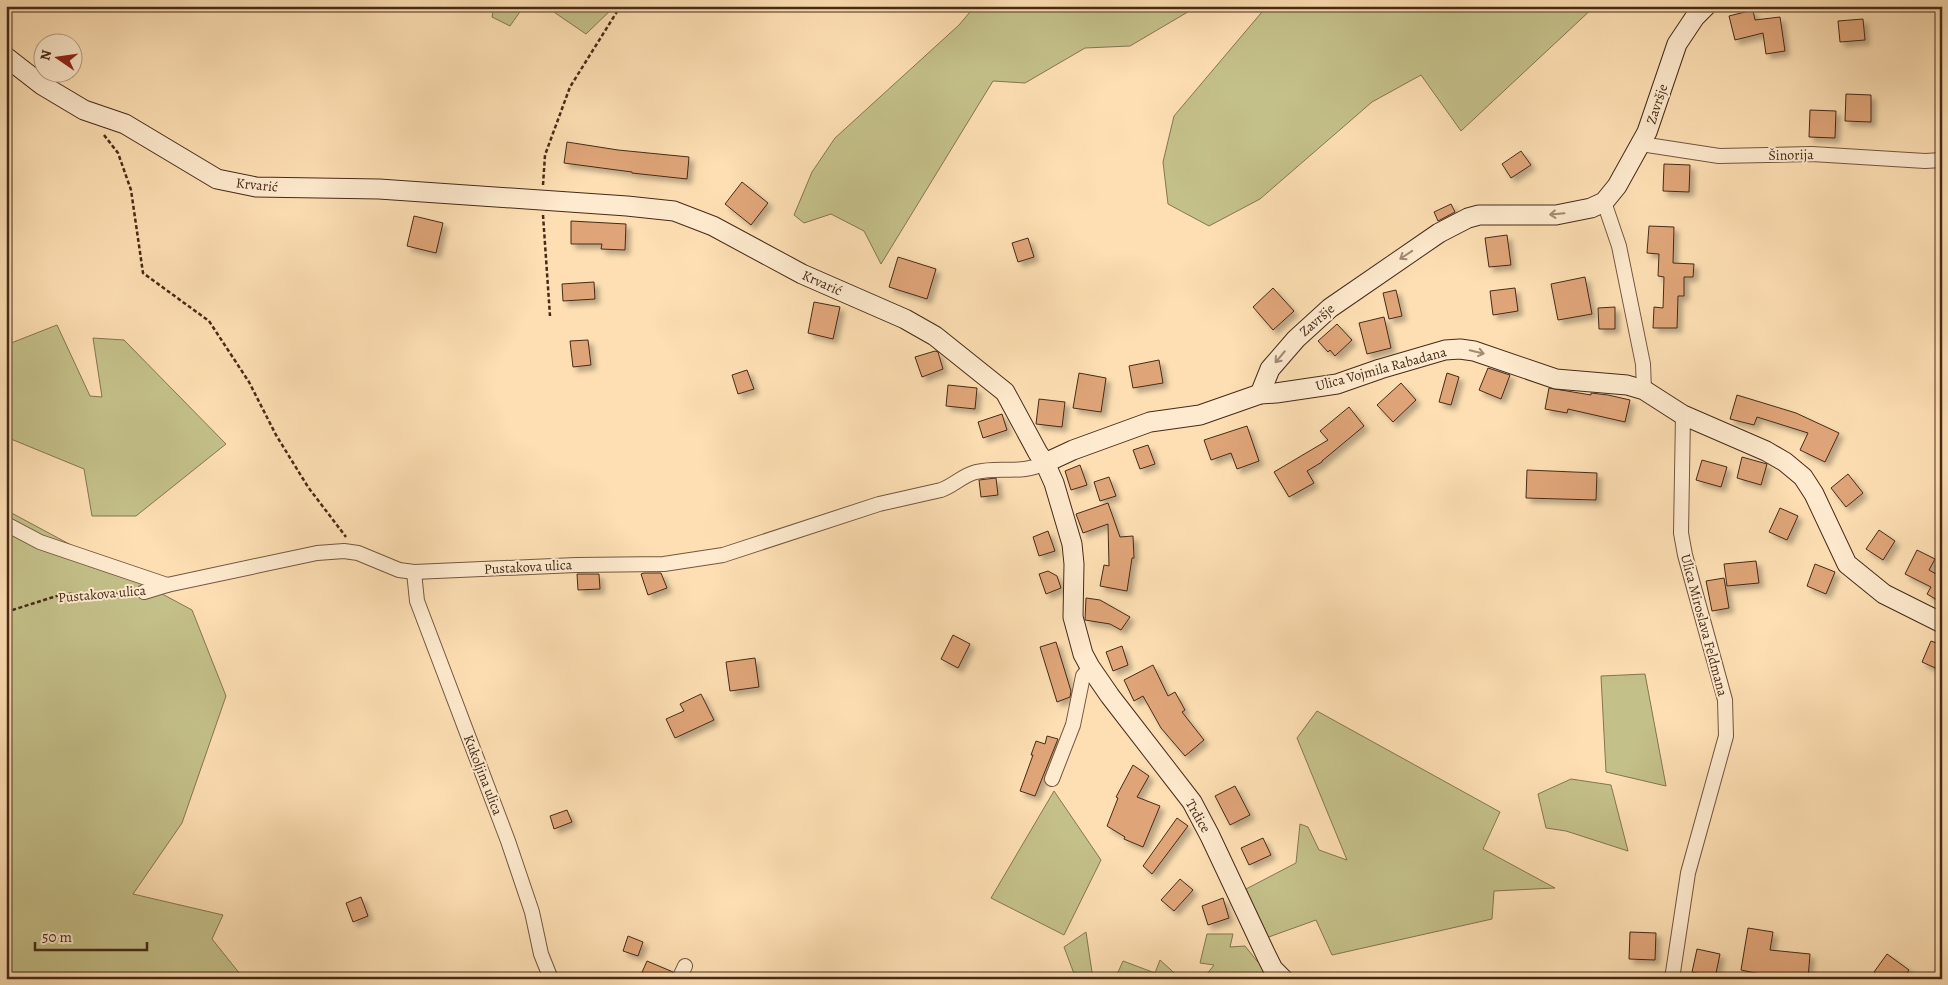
<svg xmlns="http://www.w3.org/2000/svg" width="1948" height="985" font-family="Alegreya,serif">
  <style>
    .green { fill: #c4c089; stroke: #857550 }
    .building { fill: #dfa579; stroke: #462a18; filter: url(#shadow) }
    .lines { fill: none; stroke-linecap: round; stroke-linejoin: round }
    .street-casing { stroke: #74573f; stroke-width: 16 }
    .secondary-casing { stroke: #462a18; stroke-width: 21 }
    .path { stroke: #462a18; stroke-width: 2.5; stroke-dasharray: 4 2.5; stroke-linecap: butt }
    .street { stroke: #feeace; stroke-width: 14 }
    .secondary { stroke: #feeace; stroke-width: 19 }
    .oneway { stroke: #a28a73 }
    .labels { text-anchor: middle; dominant-baseline: central; stroke-width: 4; stroke-linejoin: round; paint-order: stroke }
    .street-label { font-size: 14px; fill: #462a18; stroke: #feeace }
  </style>
  <defs>
    <filter id="shadow"><feDropShadow dx="4.5" dy="4.5" stdDeviation="2.5" flood-color="#0004"/></filter>
  </defs>
  <rect width="100%" height="100%" fill="#fddfb3"/>
  <filter id="stains"><feTurbulence type="fractalNoise" baseFrequency=".004" numOctaves="4"/><feColorMatrix values="0 0 0 0 .2 0 0 0 0 .09 0 0 0 0 .02 0 0 0 .5 -.17"/></filter>
  <radialGradient id="worn" r=".72"><stop offset=".6" stop-color="#630" stop-opacity="0"/><stop offset="1" stop-color="#630" stop-opacity=".3"/></radialGradient>
  <g class="green">
    <path d="M494,6h30l-14,20 -18,-9z"/>
    <path d="M545,6h70l-29,28z"/>
    <path d="M975,6h223l-68,40 -45,2 -60,35 -32,-2 -112,183 -17,-33 -33,-17 -27,9 -10,-8 18,-43 23,-34 124,-113z"/>
    <path d="M1267,6h328l-134,125 -40,-56 -49,27 -112,97 -51,27 -41,-22 -5,-42 11,-46z"/>
    <path d="M57,325l33,71 12,1 -9,-59 31,2 102,104 -90,72h-44l-8,-47 -78,-32v-92z"/>
    <path d="M6,510l186,100 34,86 -44,127 -49,71 90,21 -11,24 32,40h-238z"/>
    <path d="M1645,674l21,112 -60,-14 -5,-96z"/>
    <path d="M1317,711l183,101 -17,37 72,39 -61,3 -2,28 -160,36 -16,-35 -50,18 -20,-49 50,-26 4,-39 8,3 11,23 28,10 -50,-122z"/>
    <path d="M1571,779l40,6 17,66 -62,-20 -20,-3 -8,-34z"/>
    <path d="M1054,791l47,69 -37,75 -73,-37z"/>
    <path d="M1086,932l7,47h-17l-12,-32z"/>
    <path d="M1207,934h26l-3,13 15,-1 12,15 22,18h-76l11,-14 -14,-2z"/>
    <path d="M1160,960l21,19h-66l8,-18 32,12z"/>
  </g>
  <g class="building">
    <path d="M1753,10l2,10 25,-3 5,34 -19,3 -3,-21 -28,7 -6,-24z"/>
    <path d="M1863,19l2,21 -25,2 -2,-21z"/>
    <path d="M1846,94l25,1v27l-26,-1z"/>
    <path d="M1810,110l26,1 -1,27 -26,-1z"/>
    <path d="M567,142l51,8 71,7 -2,22 -55,-6v-1l-68,-9z"/>
    <path d="M1521,151l10,14 -20,13 -9,-14z"/>
    <path d="M1664,164l26,1 -1,27 -26,-1z"/>
    <path d="M742,182l26,21 -17,22 -26,-21z"/>
    <path d="M1451,204l4,8 -17,9 -4,-9z"/>
    <path d="M414,216l29,7 -7,30 -29,-7z"/>
    <path d="M571,221l55,3 -1,26 -24,-1 1,-5h-31z"/>
    <path d="M1649,226l25,1 -1,36 21,1 -1,13h-9v19h-6l-1,32h-24l1,-21 9,1 1,-31 -6,-1 1,-22 -12,-1z"/>
    <path d="M1507,235l4,30 -22,2 -4,-29z"/>
    <path d="M1028,238l6,19 -16,5 -6,-19z"/>
    <path d="M898,257l38,12 -9,30 -38,-12z"/>
    <path d="M1585,277l7,37 -34,6 -7,-36z"/>
    <path d="M594,282l1,17 -32,2 -1,-17z"/>
    <path d="M1273,288l21,23 -21,19 -20,-23z"/>
    <path d="M1515,288l3,23 -25,4 -3,-24z"/>
    <path d="M1396,290l6,26 -13,3 -6,-26z"/>
    <path d="M814,302l26,5 -7,32 -25,-6z"/>
    <path d="M1615,307v22h-16l-1,-21z"/>
    <path d="M1384,317l7,31 -24,6 -8,-31z"/>
    <path d="M1337,324l15,16 -17,16 -5,-6 -2,2 -10,-11z"/>
    <path d="M588,340l3,25 -18,2 -3,-26z"/>
    <path d="M935,351l3,1 5,17 -21,8 -7,-20z"/>
    <path d="M1159,360l4,23 -30,5 -4,-22z"/>
    <path d="M1488,368l22,7 -9,24 -22,-9z"/>
    <path d="M747,370l7,19 -16,5 -6,-19z"/>
    <path d="M1079,373l27,5 -5,34 -28,-4z"/>
    <path d="M1447,373l12,4 -8,28 -12,-3z"/>
    <path d="M1401,383l15,17 -23,22 -16,-17z"/>
    <path d="M948,385l29,3 -2,21 -29,-3z"/>
    <path d="M1549,388l42,7v-2l17,2 22,5 -5,22 -57,-13 -1,4 -22,-4z"/>
    <path d="M1737,395l59,18 43,20 -14,29 -25,-12 8,-17 -51,-16 -3,8 -24,-6z"/>
    <path d="M1039,399l26,3 -3,25 -26,-3z"/>
    <path d="M1349,407l15,19 -42,35v1l-15,9 7,12 -25,14 -15,-25 54,-32 -8,-9z"/>
    <path d="M1002,414l5,16 -24,8 -5,-16z"/>
    <path d="M1247,426l12,35 -22,8 -6,-16 -20,7 -7,-20z"/>
    <path d="M1148,445l7,19 -15,5 -7,-19z"/>
    <path d="M1742,457l25,7 -6,21 -24,-7z"/>
    <path d="M1702,460l25,7 -6,20 -25,-7z"/>
    <path d="M1080,465l7,20 -16,5 -6,-19z"/>
    <path d="M1527,470l70,3 -1,27 -70,-2z"/>
    <path d="M1848,474l15,19 -17,14 -15,-19z"/>
    <path d="M1109,477l7,19 -16,5 -6,-19z"/>
    <path d="M996,478l2,17 -17,2 -2,-17z"/>
    <path d="M1108,503l12,34 13,-1 1,22h-2l-5,33 -27,-5 4,-21 5,1 -1,-42 -25,9 -7,-19z"/>
    <path d="M1780,508l18,8 -11,24 -18,-8z"/>
    <path d="M1879,530l16,11 -12,19 -17,-11z"/>
    <path d="M1048,531l7,20 -16,5 -6,-19z"/>
    <path d="M1917,550l18,9 -6,11 9,5 4,-6v34l-15,-9 4,-7 -26,-13z"/>
    <path d="M1756,561l3,22 -32,3 -3,-22z"/>
    <path d="M1815,564l20,8 -9,22 -19,-8z"/>
    <path d="M1048,571l9,5 4,12 -15,6 -7,-20z"/>
    <path d="M644,573h17l6,15 -19,7 -7,-21z"/>
    <path d="M577,574h22l1,15 -22,1z"/>
    <path d="M1724,578l5,30 -17,3 -6,-30z"/>
    <path d="M1086,598l14,2 30,17 -9,13 -11,-6 -25,-4z"/>
    <path d="M953,635l17,9 -12,24 -17,-9z"/>
    <path d="M1931,641l11,4v26l-20,-9z"/>
    <path d="M1056,642l15,49 -1,6 -13,5 -17,-55z"/>
    <path d="M1122,646l6,19 -15,6 -7,-19z"/>
    <path d="M755,658l4,29 -29,4 -4,-29z"/>
    <path d="M1153,665l15,31 7,-4 10,18 -3,2 22,28 -19,16 -24,-28 -18,-32 -9,5 -10,-21z"/>
    <path d="M701,694l13,26 -39,18 -9,-19 18,-8 -4,-7z"/>
    <path d="M1047,736l11,3 -23,57 -15,-5 13,-36h-2l5,-14 9,3z"/>
    <path d="M1133,765l16,11 -12,21 23,9 -17,41 -19,-8 1,-2 -18,-11 11,-28 -2,-1z"/>
    <path d="M1235,786l15,29 -20,10 -15,-29z"/>
    <path d="M567,810l5,12 -18,7 -4,-13z"/>
    <path d="M1177,818l11,8 -36,48 -9,-8z"/>
    <path d="M1263,838l8,17 -22,10 -8,-17z"/>
    <path d="M1180,879l13,11 -19,21 -13,-11z"/>
    <path d="M361,897l7,19 -15,6 -7,-19z"/>
    <path d="M1223,898l6,20 -21,7 -6,-19z"/>
    <path d="M1748,928l25,4 -3,18 40,4 -2,25h-23l-44,-9z"/>
    <path d="M1630,932l26,1 -1,27 -26,-1z"/>
    <path d="M628,936l15,6 -5,14 -15,-5z"/>
    <path d="M1697,949l23,5 -5,24 -23,-6z"/>
    <path d="M1887,954l22,16 -6,9h-20l-9,-7z"/>
    <path d="M647,961l26,11 -3,7h-31z"/>
  </g>
  <g class="lines">
    <g class="street-casing">
      <g id="street">
        <path d="M1641,144l78,12 93,-2 113,7 17,-1"/>
        <path d="M1604,202l15,44 24,118 1,26"/>
        <path d="M6,524l34,18 127,43"/>
        <path d="M414,572l3,29 91,240 24,71 9,42 10,25"/>
        <path d="M144,592l23,-7 150,-32 27,-2 14,2 41,17 15,2 162,-7 88,-1 59,-9 156,-51 62,-14c12,-4 22,-15 35,-18 25,-6 45,3 69,-9"/>
        <path d="M1052,779l21,-54 10,-49 7,-9"/>
        <path d="M679,979l6,-13"/>
        <path d="M1672,979l16,-106 38,-137 -1,-36 -40,-145 -4,-22 2,-118"/>
      </g>
    </g>
    <g class="secondary-casing">
      <g id="secondary">
        <path d="M6,57l36,28 42,25 41,14 92,55 39,8 123,2 248,17 47,5 39,15 89,48 103,45 30,17 70,56 33,61 7,10 9,20 18,61 2,20 -1,53 10,37 7,13 20,29 82,106 18,34 56,119 7,14 10,10"/>
        <path d="M1260,394l10,-25 26,-30 34,-31 109,-75 29,-15 11,-3h77l35,-7 13,-6 13,-16 30,-54 30,-88 18,-27 11,-11"/>
        <path d="M1045,463l28,-13 77,-28 50,-7 60,-21 16,-1 61,-9 43,-15 65,-19 15,-1 14,2 82,28 71,6 17,5 39,25 83,36 19,11 18,15 11,17 33,70 37,30 58,29"/>
      </g>
    </g>
    <g class="path">
      <path d="M104,135l14,18 13,37 12,83 66,48 40,61 27,53 32,52 38,50"/>
      <path d="M543,185l2,-30 25,-68 48,-77 5,-4"/>
      <path d="M543,215l7,101"/>
      <path d="M6,612l57,-18 66,-1"/>
    </g>
    <use href="#street" class="street"/>
    <use href="#secondary" class="secondary"/>
  </g>
  <defs><path id="oneway-shaft" d="M-6 0H5M1.5-3L5.5 0L1.5 3" fill="none" stroke-width="1.6" stroke-linecap="round" stroke-linejoin="round" transform="scale(1.25)"/></defs>
  <g class="oneway">
    <use href="#oneway-shaft" transform="translate(1557 214) rotate(175)"/>
    <use href="#oneway-shaft" transform="translate(1406 255) rotate(146)"/>
    <use href="#oneway-shaft" transform="translate(1477 352) rotate(13)"/>
    <use href="#oneway-shaft" transform="translate(1280 357) rotate(130)"/>
  </g>
  <g class="labels">
    <g class="street-label">
      <text transform="translate(1657 104) rotate(-72)">Završje</text>
      <text transform="translate(1791 155) rotate(-1)">Šinorija</text>
      <text transform="translate(257 185) rotate(6)">Krvarić</text>
      <text transform="translate(822 283) rotate(24)">Krvarić</text>
      <text transform="translate(1317 320) rotate(-41)">Završje</text>
      <text transform="translate(1381 369) rotate(-15)">Ulica Vojmila Rabadana</text>
      <text transform="translate(528 567) rotate(-3)">Pustakova ulica</text>
      <text transform="translate(102 594) rotate(-5)">Pustakova ulica</text>
      <text transform="translate(1704 625) rotate(75)">Ulica Miroslava Feldmana</text>
      <text transform="translate(483 775) rotate(69)">Kukoljina ulica</text>
      <text transform="translate(1198 816) rotate(60)">Trdice</text>
    </g>
  </g>
  <rect width="1948" height="985" fill="none" stroke="#fddfb3" stroke-width="25"/>
  <rect x="8" y="8" width="1933" height="970" fill="none" stroke="#462a18" stroke-width="2.5"/>
  <rect x="12" y="12" width="1923" height="960" fill="none" stroke="#462a18"/>
  <g transform="translate(58 58) rotate(283)"><circle r="24" fill="#feeace" stroke="#b49d85"/>
  <path d="M0-4L9 19L0 12L-9 19Z" fill="#8f2418"/>
  <text y="-8" font-size="14" font-weight="bold" text-anchor="middle" fill="#462a18">N</text>
  </g>
  <path d="M35 942v8h112v-8" fill="none" stroke="#462a18" stroke-width="2.5"/>
  <text x="42" y="942" font-size="15" fill="#462a18" stroke="#feeace" stroke-width="4" paint-order="stroke">50 m</text>
  <rect width="100%" height="100%" filter="url(#stains)"/>
  <rect width="100%" height="100%" fill="url(#worn)"/>
</svg>
